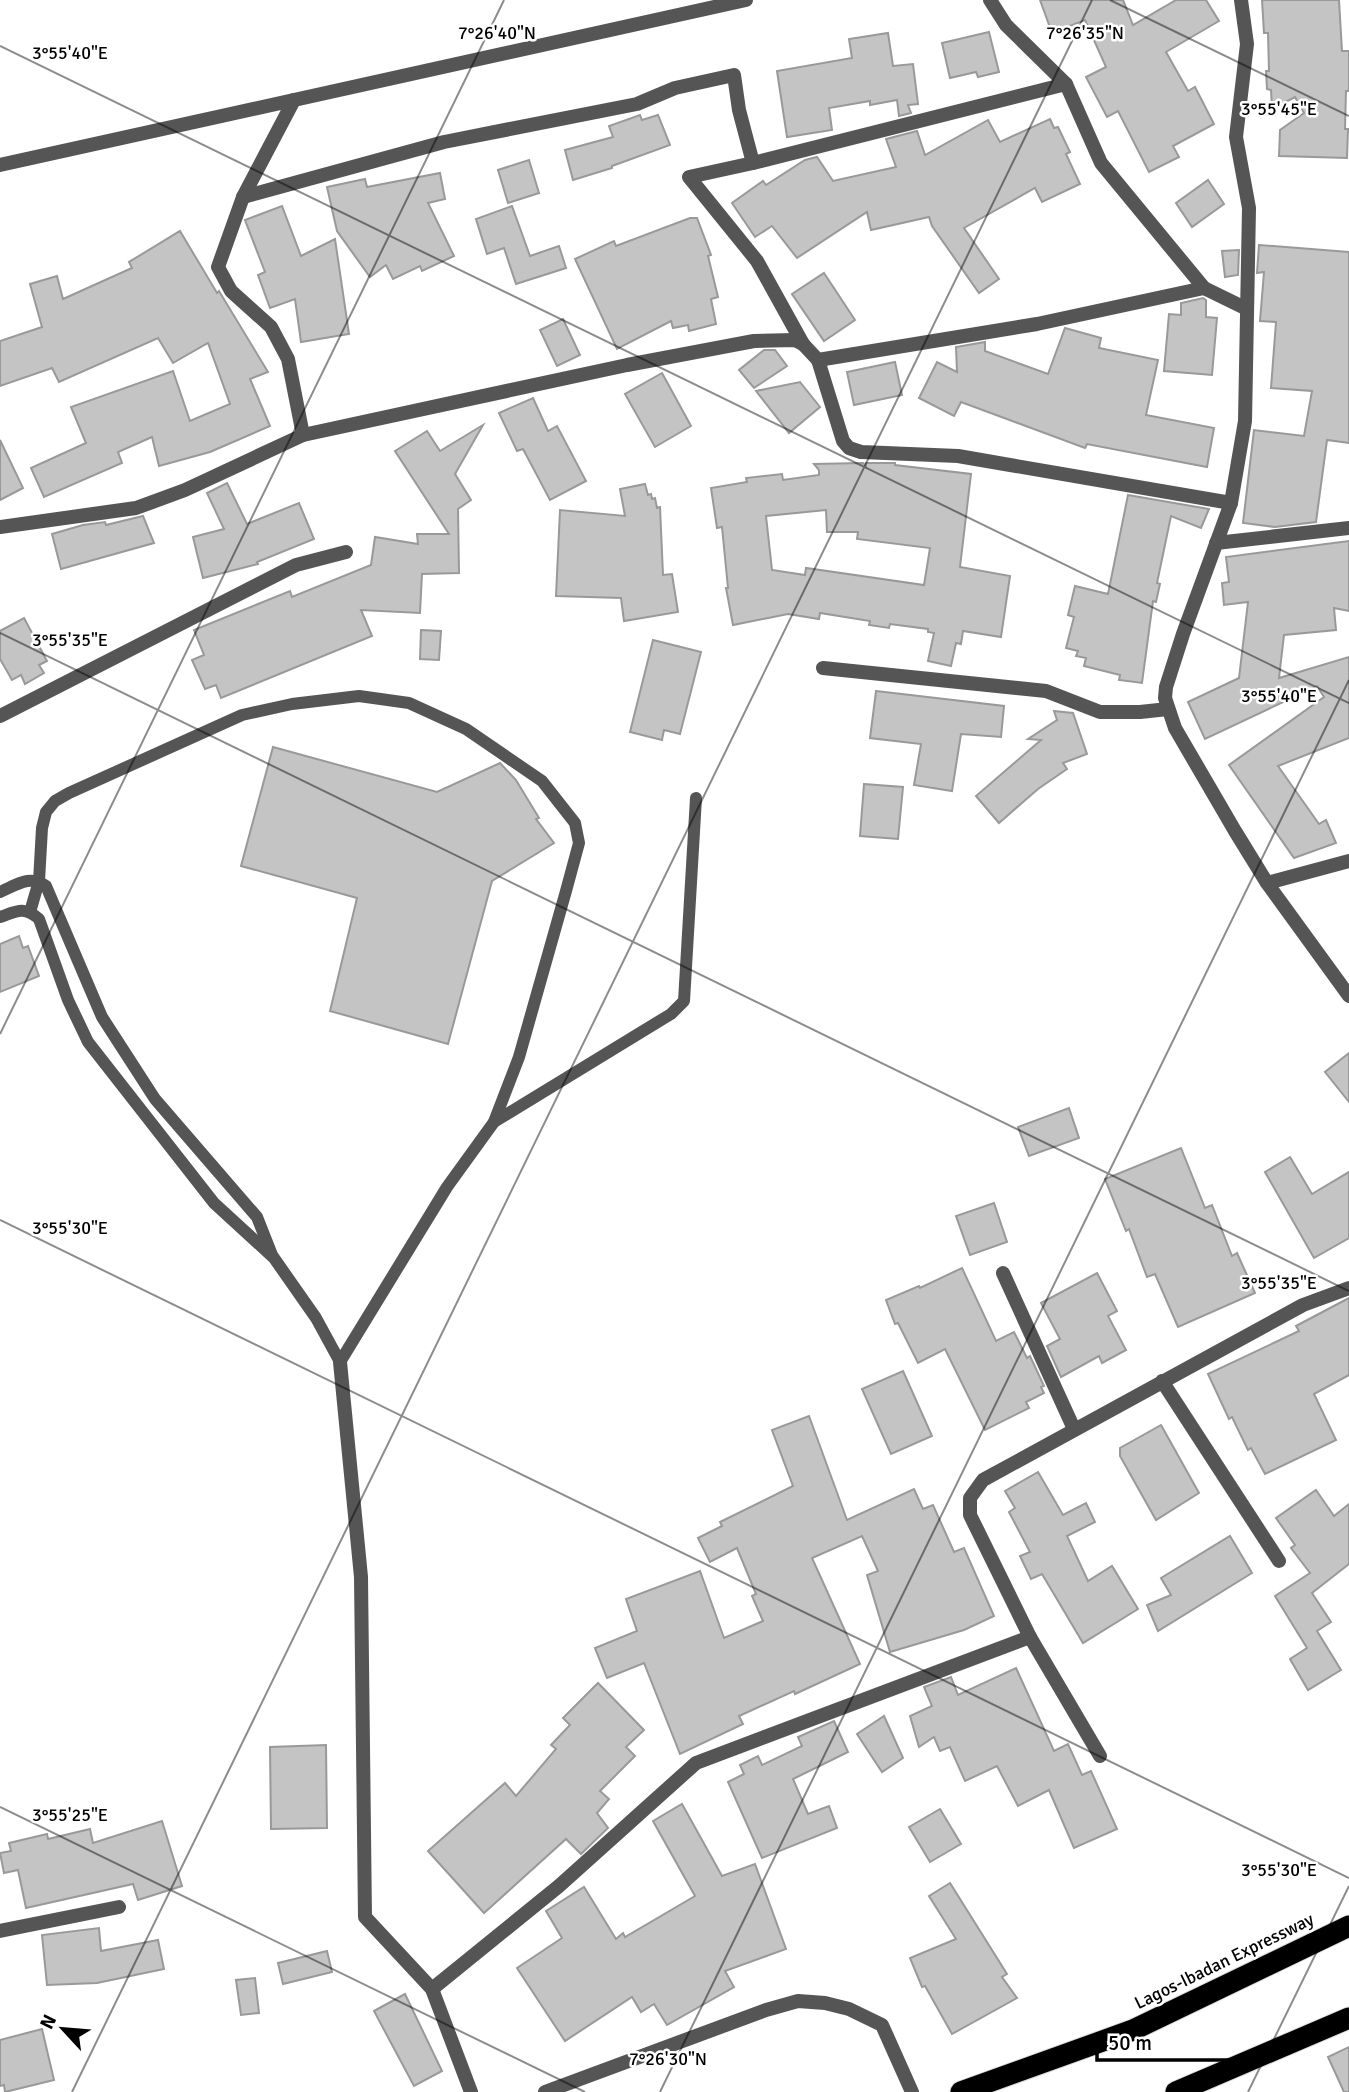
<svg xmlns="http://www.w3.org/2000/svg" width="1349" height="2092" font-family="Signika,sans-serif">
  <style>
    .building { fill: #c4c4c4; stroke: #999; stroke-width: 2; fill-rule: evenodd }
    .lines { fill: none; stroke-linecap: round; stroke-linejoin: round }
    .motorway-casing { stroke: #dbdbdb; stroke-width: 23 }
    .service { stroke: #555; stroke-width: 12 }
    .minor { stroke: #555; stroke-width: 14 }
    .motorway { stroke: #000; stroke-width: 21 }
    .ticks { fill: none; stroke: #000; stroke-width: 2; stroke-opacity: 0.45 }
    .labels { text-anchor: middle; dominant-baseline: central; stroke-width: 5; stroke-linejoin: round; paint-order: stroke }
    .street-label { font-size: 18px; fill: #000; stroke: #fff }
    .ticks-label { font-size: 18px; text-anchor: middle; fill: #000; stroke: #fff; stroke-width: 5; stroke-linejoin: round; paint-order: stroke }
  </style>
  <rect width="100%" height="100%" fill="#fff"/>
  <g class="building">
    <path d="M1040,0h83l10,25 43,-25h30l13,21 -53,31 22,39 7,-4 19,37 -41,22 6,11 -30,15 -31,-61 -11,6 -21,-40 20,-10 -21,-47 -33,13z"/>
    <path d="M1262,0h77l3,51h7v40h-3l-1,38h3l-1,29 -68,-2 1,-26 24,-17 -9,-16 -23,12 -1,-19 -4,-1 -1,-18h3l-1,-38h-4z"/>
    <path d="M989,32l10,40 -21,5 -2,-5 -26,6 -8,-35z"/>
    <path d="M888,33l5,33 20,-2 5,40 -10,1 3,8 -12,3 -2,-16 -27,5v-4l-41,7 3,22 -45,7 -10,-66 75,-13 -3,-19z"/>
    <path d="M640,115l2,5 16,-5 12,30 -58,21v2l-39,12 -8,-30 48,-13 -4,-11z"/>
    <path d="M1050,119l4,9 4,-1 12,25 -4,2 14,30 -38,18 -7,-14 -71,40 35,51 -20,14 -47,-67 -3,-9 -58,13 -4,-18 -70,46 -25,-32 -17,11 -23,-34 31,-22 3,4 39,-25 12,-3 16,24 63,-14 -10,-28 31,-8 8,24 63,-35 12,22z"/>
    <path d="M529,160l10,33 -31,10 -10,-33z"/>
    <path d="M440,173l5,26 -17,4 26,53 -32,15 -2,-5 -27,13 -7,-14 -16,12 -33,-46 -10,-44 38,-8 2,8z"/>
    <path d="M1208,180l16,24 -32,23 -16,-24z"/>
    <path d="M282,206l19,50 34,-17 14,95 -48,8 -6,-43 -25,9 -12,-33 7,-3 -20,-52z"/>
    <path d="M512,206l18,50 29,-10 7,22 -50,16 -12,-36 -17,6 -11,-35z"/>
    <path d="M690,218h7l14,37 -3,1 10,41 -7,2 5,25 -27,7 -1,-6 -15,3 -2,-7 -54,28 -42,-90 39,-18 2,5z"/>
    <path d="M180,231l37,62 2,-2 49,81 -18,7 20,47 -60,26 -51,14 -7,-29 -34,15 4,11 -78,34 -13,-29 55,-25 -15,-36 102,-36 17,50 40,-17 -22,-61 -35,20 -15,-25 -99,44 -7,-14 -52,18v-45l42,-14 -12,-43 27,-8 6,23 69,-31 -3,-6z"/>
    <path d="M1259,245l90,7v191l-22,-3 -11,82 -41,5 -32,-4 11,-93 50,6 8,-45 -41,-3 5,-66 -16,-1 4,-49 -7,1z"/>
    <path d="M1239,250l-1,25 -13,2 -3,-26z"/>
    <path d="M824,273l31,47 -31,21 -32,-47z"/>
    <path d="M1203,298l3,2v17l11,1 -5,57 -48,-4 5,-57 12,1v-12z"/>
    <path d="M563,319l17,36 -23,11 -17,-36z"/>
    <path d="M1065,328l36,10 -2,10 59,12 -12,55 68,13 -7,39 -120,-23 -2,4 -124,-46 -7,14 -35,-18 18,-36 20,10 -1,-25 29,-5v9l63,23z"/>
    <path d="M764,350h11l12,16 -33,22 -15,-18z"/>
    <path d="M895,362l7,33 -48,10 -7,-33z"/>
    <path d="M662,373l29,53 -36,21 -30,-53z"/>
    <path d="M800,382l20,25 -31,26 -33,-42z"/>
    <path d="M533,398l15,33 9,-5 29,55 -36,19 -27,-51 -6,2 -18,-38z"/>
    <path d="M483,425l-28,49 16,26 -13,9 1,64 -37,1 -2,39 -59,-3 11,26 -151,62 -5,-13 -11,4 -13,-29 12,-5 -10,-25 96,-39 2,6 79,-32 4,-28 43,7 -1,-10h32l-54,-83 32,-20 13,20z"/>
    <path d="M0,440l23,48 -23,12z"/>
    <path d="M863,463l3,3v-3h29v2l76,9 -11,93 50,9 -9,61 -38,-6 -2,13 -5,-1 -5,23 -23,-5 6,-28 -6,-1v-3l-38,-5 -1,4 -20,-3 1,-4 -50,-8 -1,6 -31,-5 -55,11 -7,-37h2l-6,-61 -5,1 -6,-40 36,-6 -1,-4 36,-4 1,6 36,-5v-5l-5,-6zM826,510l1,22h31l-1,7 73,9 -6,37 -118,-17 -1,7 -33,-5 -6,-54z"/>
    <path d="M227,483l20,41 52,-21 15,36 -57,23 1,2 -55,14 -10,-41 31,-8 -17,-36z"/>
    <path d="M645,484l3,11 3,-1 1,5 3,-1 2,10 3,-1 3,68 9,-1 6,38 -54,9 -3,-23 -65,-2 4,-86 65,6 -5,-27z"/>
    <path d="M1128,495l81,14 -8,19 -30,-12 -14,67 3,1 -4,18 -3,-1 -11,82 -23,-3 1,-5 -36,-9 2,-8 -10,-2 2,-5 -12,-3 8,-31 -6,-2 7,-29 33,8z"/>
    <path d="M143,516l11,27 -93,26 -9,-35 31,-9 22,-3 1,3z"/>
    <path d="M1349,541v70l-15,-3 2,22 -52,5 -5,43 70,-21v81l-71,28 41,58 7,-4 10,23 -42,15 -65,-93 95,-68 -7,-11 -112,53 -17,-37 51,-24 9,-76 -24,3 -2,-22 7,-1 -3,-25z"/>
    <path d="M24,618l23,43 -8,4 5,8 -19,11 -4,-9 -9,5 -12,-21v-28z"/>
    <path d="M421,630l20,1 -2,29 -19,-1z"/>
    <path d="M653,640l48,12 -21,82 -16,-4 -2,10 -32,-8z"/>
    <path d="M876,691l128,15 -3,31 -40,-3 -9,57 -38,-6 7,-41 -51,-6z"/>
    <path d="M1054,711l19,2 14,41 -24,9 4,6 -29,20 -39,34 -23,-27 65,-56 -13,-1 29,-19z"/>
    <path d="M273,747l164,45 63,-29 16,17 23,38 -3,1 18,24 -62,38 -44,163 -118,-33 27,-113 -116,-32z"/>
    <path d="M864,784l39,3 -5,52 -38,-3z"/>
    <path d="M19,936l4,12 5,-2 11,30 -39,16v-48z"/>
    <path d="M1349,1053v49l-24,-30z"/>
    <path d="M1069,1108l10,30 -50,18 -11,-29z"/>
    <path d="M1181,1148l24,60 7,-3 20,51 5,-3 18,40 -77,34 -23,-53 -8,3 -18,-48 -3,2 -21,-52z"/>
    <path d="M1290,1157l22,37 37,-22v66l-35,20 -49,-86z"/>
    <path d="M994,1203l13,39 -37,13 -14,-39z"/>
    <path d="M962,1268l34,73 18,-9 13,26 3,-2 14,30 -3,1 3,6 -18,9 3,6 -44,22 -40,-81 -27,14 -20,-40 -3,1 -9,-24 33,-14 1,2z"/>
    <path d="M1097,1273l20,38 -9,5 18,34 -24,13 -3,-7 -38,21 -14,-31 13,-7 -19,-36z"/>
    <path d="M1349,1298v77l-35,19 22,46 -71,34 -14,-26 -3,2 -16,-33 -3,2 -21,-45 91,-43 -3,-5z"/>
    <path d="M903,1371l29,65 -41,18 -29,-65z"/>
    <path d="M809,1416l38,104 67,-31 9,20 10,-4 21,47 10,-4 30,68 -30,14 -74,22 -23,-77 11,-4 -16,-35 -50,22 48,106 -65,30 -1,-3 -55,25 4,8 -63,30 -36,-91 -37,15 -12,-30 42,-17 -11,-32 74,-28 24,67 39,-17 -11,-25 4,-2 -19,-46 -27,14 -12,-24 24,-12 -2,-4 73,-36 -21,-56z"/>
    <path d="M1161,1425l38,68 -43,27 -36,-64v-8z"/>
    <path d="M1038,1472l25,43 23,-12 9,19 -28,14 21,45 24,-15 26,43 -55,34 -41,-69 -11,5 -11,-23 10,-4 -21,-40 6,-4 -10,-17z"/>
    <path d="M1316,1490l18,26 15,-12v60l-37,29 19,29 -14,9 24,39 -33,20 -18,-31 17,-11 -32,-52 35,-23 -19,-25 4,-3 -19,-27z"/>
    <path d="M1230,1536l22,37 -94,58 -11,-26 24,-10 -10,-17z"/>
    <path d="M1016,1668l38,83 14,-7 14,31 9,-4 26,58 -43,19 -25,-58 -31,16 -21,-40 -32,15 -15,-34 -10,4 -6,-14 -15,10 -9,-31 22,-10 -8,-19 27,-10 7,18z"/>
    <path d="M598,1683l46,47 -18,17 9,9 -35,35 9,8 -12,14 11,15 -27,26 -15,-15 -82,74 -56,-62 77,-68 11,13 40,-47 -5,-4 19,-20 -7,-7z"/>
    <path d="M884,1716l19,42 -21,14 -25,-38z"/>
    <path d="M834,1721l14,31 -55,27 15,35 21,-8 8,22 -75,30 -34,-76 16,-8 -4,-9 18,-9 4,9 40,-19 -4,-9z"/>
    <path d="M326,1745l1,83 -56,1 -1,-82z"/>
    <path d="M682,1804l40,72 33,-12 31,85 -61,22 9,16 -67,38 -13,-21 -13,8 -9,-15 -67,44 -48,-73 45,-30 -16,-27 38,-24 32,52 7,-6 2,4 70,-41 -42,-75z"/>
    <path d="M940,1809l21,35 -31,18 -21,-35z"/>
    <path d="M162,1821l20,65 -44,14 -5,-16 -107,24 -8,-38 -14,3 -4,-20 11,-2 -2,-8 38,-9 1,5 42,-10 3,14z"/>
    <path d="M950,1883l57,91 -5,3 15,21 -65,36 -27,-48 -3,1 -12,-29 46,-19 -27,-43z"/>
    <path d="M99,1928l2,23 57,-11 6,29 -67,14 -50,2 -5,-50z"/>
    <path d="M327,1951l5,21 -49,12 -5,-21z"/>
    <path d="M255,1978l4,35 -18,2 -5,-35z"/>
    <path d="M405,1994l37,77 -28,15 -40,-75z"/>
    <path d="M42,2029l12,51 -49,12 -1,-7 -4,1v-46z"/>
    <path d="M1349,2047v45h-5l-16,-35z"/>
  </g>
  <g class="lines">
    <g class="motorway-casing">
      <g id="motorway">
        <path d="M961,2092l172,-62 216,-104"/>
        <path d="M1176,2092l173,-74"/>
      </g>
    </g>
    <g class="service">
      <path d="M0,892c16,-7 31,-18 46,-6l56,131 53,82 102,118 15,38"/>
      <path d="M30,912l9,-31 3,-53 4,-16 9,-11 14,-8 173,-78 50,-11 67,-8 50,7 57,26 76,52 33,42 4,20 -13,48 -47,166 -25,65 -47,65 -107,175"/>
      <path d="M0,917c17,-6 24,-11 39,2l29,81 20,42 126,161 60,55 42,60 24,44"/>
      <path d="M494,1122l177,-108 13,-13 12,-203"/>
    </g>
    <g class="minor">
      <path d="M990,0l16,25 60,59 35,79 103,125 43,21"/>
      <path d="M1241,0l6,44 -11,93 13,71 -4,213 -14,82 -48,131 -17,53 -1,11 10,30 60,103 32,52 82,113"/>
      <path d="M294,100l-51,97 -25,70 13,24 40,36 17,32 15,76"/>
      <path d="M753,163l-64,14 68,84 46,83"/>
      <path d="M0,165l746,-165"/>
      <path d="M243,197l201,-55 193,-38 38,-16 59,-13 5,35 14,53 313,-79"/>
      <path d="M818,360l25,81 6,7 12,4 97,4 273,47"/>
      <path d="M0,527l136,-19 49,-18 118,-55 324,-70 127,-24 41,-1 8,4 15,16 219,-36 167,-36"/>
      <path d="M1216,543l133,-15"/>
      <path d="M823,668l223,23 54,21h40l28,-3"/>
      <path d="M0,716l296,-151 50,-13"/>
      <path d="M1267,883l82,-22"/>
      <path d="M1003,1273l71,156"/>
      <path d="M340,1362l21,215 4,340 67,72 39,103"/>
      <path d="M1162,1381l117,180"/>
      <path d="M1100,1756l-70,-119 -60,-122v-17l13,-18 320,-175 46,-17"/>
      <path d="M0,1931l119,-24"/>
      <path d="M432,1989l127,-103 137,-123 334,-126"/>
      <path d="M545,2092l221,-82 32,-9 27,2 24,6 33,16 30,67"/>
    </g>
    <use href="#motorway" class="motorway"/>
  </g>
  <path class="ticks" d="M1110,0l239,116M0,46l1349,657M0,633l1349,658M0,1034l504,-1034M0,1220l1349,658M0,1807l585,285M72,2092l1020,-2092M660,2092l689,-1412M1248,2092l101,-206"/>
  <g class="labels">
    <g class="street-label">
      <text transform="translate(1224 1961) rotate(-26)">Lagos-Ibadan Expressway</text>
    </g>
  </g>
  <g class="ticks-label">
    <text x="497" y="39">7°26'40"N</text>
    <text x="1085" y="39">7°26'35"N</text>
    <text x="70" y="59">3°55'40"E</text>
    <text x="1279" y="115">3°55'45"E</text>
    <text x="70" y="646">3°55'35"E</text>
    <text x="1279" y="702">3°55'40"E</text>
    <text x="70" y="1234">3°55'30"E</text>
    <text x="1279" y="1289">3°55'35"E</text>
    <text x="70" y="1821">3°55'25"E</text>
    <text x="1279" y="1876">3°55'30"E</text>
    <text x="668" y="2065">7°26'30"N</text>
  </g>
  <g transform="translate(63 2029) rotate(296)" stroke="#ffffff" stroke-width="5" paint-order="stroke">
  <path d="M0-5L12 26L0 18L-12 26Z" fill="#000000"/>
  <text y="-10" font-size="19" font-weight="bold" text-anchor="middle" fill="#000000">N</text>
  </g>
  <path d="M1097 2050v10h172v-10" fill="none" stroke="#000000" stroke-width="3.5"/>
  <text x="1108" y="2050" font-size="21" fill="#000000" stroke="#ffffff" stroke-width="5" paint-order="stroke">50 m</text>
</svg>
